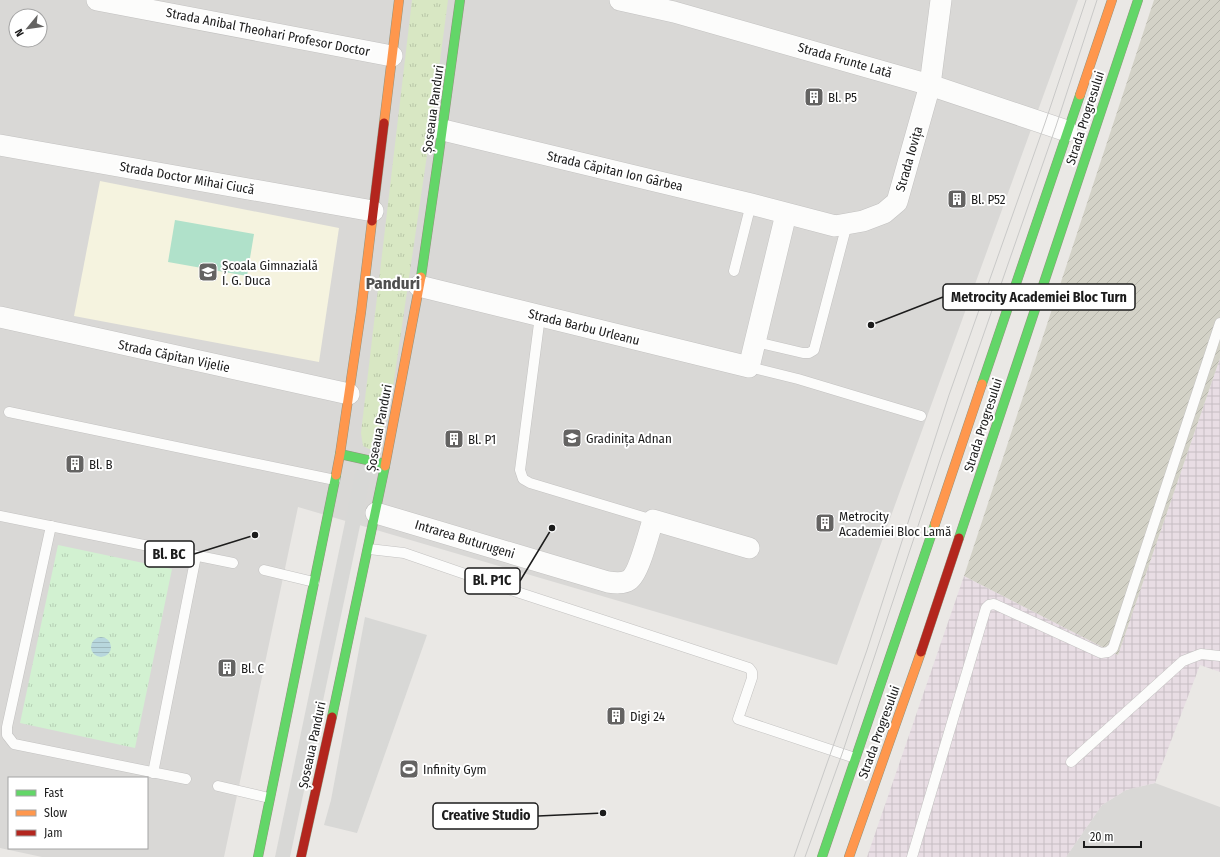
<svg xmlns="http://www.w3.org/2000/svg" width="1220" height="857" font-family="'Fira Sans Condensed',sans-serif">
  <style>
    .residential { fill: #d9d8d6; fill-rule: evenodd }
    .industrial { fill: url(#industrial-grid) }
    .education { fill: #f5f3df }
    .religious { fill: #d8d8d6 }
    .construction { fill: url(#construction-furrows) }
    .grass { fill: url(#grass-tufts) }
    .park { fill: url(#park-tufts) }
    .pitch { fill: #b0e1ca }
    .water { fill: url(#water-rules) }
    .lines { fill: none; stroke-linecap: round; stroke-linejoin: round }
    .lane-casing { stroke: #c3c2c1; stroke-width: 11 }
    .street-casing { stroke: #c3c2c1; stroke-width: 22 }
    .fast-casing { stroke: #93937e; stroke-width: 10 }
    .slow-casing { stroke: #93937e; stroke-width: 10 }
    .jam-casing { stroke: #93937e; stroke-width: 10 }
    .lane { stroke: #fcfcfb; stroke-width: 10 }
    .street { stroke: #fcfcfb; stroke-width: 21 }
    .fast { stroke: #63d668; stroke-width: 9 }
    .slow { stroke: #ff974d; stroke-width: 9 }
    .jam { stroke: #b3261e; stroke-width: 9 }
    .tram { stroke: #c9c9c8; stroke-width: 1 }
    .labels { text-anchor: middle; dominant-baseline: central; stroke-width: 4; stroke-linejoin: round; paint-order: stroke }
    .street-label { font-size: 13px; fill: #1c1c1c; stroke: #fff }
    .poi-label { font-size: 13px; fill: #1c1c1c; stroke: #fff; text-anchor: start }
    .district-label { font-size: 17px; font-weight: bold; fill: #4f4f4f; stroke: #fff }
    .leader { fill: none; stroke: #1c1c1c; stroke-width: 1.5 }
    .callout-dot { fill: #1c1c1c; stroke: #fff; stroke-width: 1.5 }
    .callout { fill: #fff; stroke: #1c1c1c; stroke-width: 1.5 }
    .callout-label { font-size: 14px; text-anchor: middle; font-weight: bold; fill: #1c1c1c }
  </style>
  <defs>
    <pattern id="industrial-grid" width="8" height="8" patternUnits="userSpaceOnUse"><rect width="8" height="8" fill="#e8dde4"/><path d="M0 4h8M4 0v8" fill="none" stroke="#c6bdc3"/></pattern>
    <pattern id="construction-furrows" width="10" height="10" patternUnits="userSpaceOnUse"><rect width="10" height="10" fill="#d3d2c7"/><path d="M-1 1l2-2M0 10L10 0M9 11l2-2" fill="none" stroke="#b5b4aa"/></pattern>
    <pattern id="grass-tufts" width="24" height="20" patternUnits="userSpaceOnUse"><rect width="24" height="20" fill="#d8e7c3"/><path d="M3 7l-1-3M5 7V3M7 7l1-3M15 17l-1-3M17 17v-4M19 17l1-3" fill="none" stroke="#b9c6a7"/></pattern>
    <pattern id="park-tufts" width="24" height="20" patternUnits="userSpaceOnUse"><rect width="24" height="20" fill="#d2f1d1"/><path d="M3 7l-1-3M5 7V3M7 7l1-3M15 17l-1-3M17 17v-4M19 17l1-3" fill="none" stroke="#b4ceb3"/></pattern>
    <pattern id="water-rules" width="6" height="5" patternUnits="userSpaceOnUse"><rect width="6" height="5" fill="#b8d7dd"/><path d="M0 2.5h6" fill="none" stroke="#9eb8bd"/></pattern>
  </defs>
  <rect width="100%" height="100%" fill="#eae8e5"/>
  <g class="residential">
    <path d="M0,0h1078l-241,665 -539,-158 -74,350h-182l-42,-9zM16,16h24v24h-24zM9,778h138v70h-138z"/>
    <path d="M1155,783l65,24v50h-154l36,-52 24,-15z"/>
  </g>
  <path class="industrial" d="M1220,358v314l-20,-7 -45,118 -29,7 -24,15 -36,52h-199l97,-281 154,79z"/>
  <path class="education" d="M100,181l239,47 -20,134 -245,-46z"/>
  <g class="religious">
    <path d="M357,465l15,4 -82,388h-15z"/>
    <path d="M365,617l62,18 -70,198 -33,-8 7,-25z"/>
  </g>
  <path class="construction" d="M1154,0h66v358l-102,297 -154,-79z"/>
  <path class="grass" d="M412,0h36l-15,114 -41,280 -10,40 -7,14 -6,1 -6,-3 -2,-13z"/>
  <path class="park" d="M58,545l114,24 -37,179 -115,-25z"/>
  <path class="pitch" d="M175,220l79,14 -7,42 -79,-14z"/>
  <circle class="water" cx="101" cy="647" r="10"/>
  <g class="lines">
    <g class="lane-casing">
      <g id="lane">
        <path d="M734,271l17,-67"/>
        <path d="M540,316l-20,154 3,9 7,4 123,37"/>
        <path d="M756,342l47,11h6l5,-3 33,-126"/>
        <path d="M749,367l49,12 123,37"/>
        <path d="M9,412l326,68"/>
        <path d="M0,516l233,47"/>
        <path d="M51,526l-44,201v8l7,9 172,35"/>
        <path d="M369,549l35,4 116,40 229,75 3,4v6l-14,41 117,39"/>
        <path d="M264,570l50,12"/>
        <path d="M1071,762l112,-101 18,-7 19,2"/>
        <path d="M153,773l43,-217"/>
        <path d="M218,786l51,12"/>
        <path d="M912,857l74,-249 3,-3 5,-1 107,49 7,-1 5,-4 107,-325"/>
      </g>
    </g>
    <g class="street-casing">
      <g id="street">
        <path d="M97,0l295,56"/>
        <path d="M620,0l54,12 256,73 137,46"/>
        <path d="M443,130l308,74 84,22 28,-5 21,-8 13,-11 33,-117 11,-85"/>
        <path d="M0,145l373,66"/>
        <path d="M419,286l330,81 37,-153"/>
        <path d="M0,317l349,77"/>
        <path d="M376,513l232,69c7,1 15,2 21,-2 10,-6 20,-48 24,-60l96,28"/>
      </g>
    </g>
    <g class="fast-casing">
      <g id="fast">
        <path d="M421,277l17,-117 22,-160"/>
        <path d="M982,384l98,-289"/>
        <path d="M340,454l45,10"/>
        <path d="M959,538l179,-538"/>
        <path d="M332,717l53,-251"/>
        <path d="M258,857l78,-382"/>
        <path d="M822,857l113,-333"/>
      </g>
    </g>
    <g class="slow-casing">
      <g id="slow">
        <path d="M1080,95l32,-95"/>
        <path d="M384,123l15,-123"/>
        <path d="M385,466l36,-189"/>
        <path d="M336,475l4,-21 21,-142 11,-91"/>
        <path d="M935,524l47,-140"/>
        <path d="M849,857l72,-205"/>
      </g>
    </g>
    <g class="jam-casing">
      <g id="jam">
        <path d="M372,221l12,-98"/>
        <path d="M921,652l38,-114"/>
        <path d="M301,857l31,-140"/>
      </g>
    </g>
    <use href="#lane" class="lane"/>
    <use href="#street" class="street"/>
    <use href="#fast" class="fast"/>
    <use href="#slow" class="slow"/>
    <use href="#jam" class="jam"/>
    <g class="tram">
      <path d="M794,857l73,-207 82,-255 96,-272 41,-123"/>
      <path d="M805,857l37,-103 99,-297 115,-331 41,-126"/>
    </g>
  </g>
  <defs>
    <g id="building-square" transform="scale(1)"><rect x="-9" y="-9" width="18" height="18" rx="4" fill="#646362" stroke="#fff"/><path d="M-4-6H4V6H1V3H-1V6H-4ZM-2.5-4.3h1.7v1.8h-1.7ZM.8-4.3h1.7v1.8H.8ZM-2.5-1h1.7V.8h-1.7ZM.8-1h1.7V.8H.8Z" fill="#fff"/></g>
    <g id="school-square" transform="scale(1)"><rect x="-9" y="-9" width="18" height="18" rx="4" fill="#646362" stroke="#fff"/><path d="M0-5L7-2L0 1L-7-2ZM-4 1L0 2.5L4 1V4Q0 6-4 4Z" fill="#fff"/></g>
    <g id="stadium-square" transform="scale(1)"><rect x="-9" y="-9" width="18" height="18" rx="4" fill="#646362" stroke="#fff"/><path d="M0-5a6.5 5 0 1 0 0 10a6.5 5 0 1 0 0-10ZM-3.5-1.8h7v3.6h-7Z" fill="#fff"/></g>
  </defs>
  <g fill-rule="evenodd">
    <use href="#building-square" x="814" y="97"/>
    <use href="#building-square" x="957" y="199"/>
    <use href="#school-square" x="208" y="272"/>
    <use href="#school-square" x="572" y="438"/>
    <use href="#building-square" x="454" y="439"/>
    <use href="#building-square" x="75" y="464"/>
    <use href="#building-square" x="825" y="523"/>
    <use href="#building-square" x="227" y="668"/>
    <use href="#building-square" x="616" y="716"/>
    <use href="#stadium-square" x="409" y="769"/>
  </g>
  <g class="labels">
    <g class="street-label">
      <text transform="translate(268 32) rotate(11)">Strada Anibal Theohari Profesor Doctor</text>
      <text transform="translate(845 60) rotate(16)">Strada Frunte Lată</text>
      <text transform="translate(433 109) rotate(-82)">Șoseaua Panduri</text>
      <text transform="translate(1085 118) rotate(-72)">Strada Progresului</text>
      <text transform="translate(909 159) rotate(-74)">Strada Iovița</text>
      <text transform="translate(615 171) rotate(13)">Strada Căpitan Ion Gârbea</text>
      <text transform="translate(187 178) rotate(10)">Strada Doctor Mihai Ciucă</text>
      <text transform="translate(584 327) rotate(14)">Strada Barbu Urleanu</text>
      <text transform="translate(174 356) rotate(12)">Strada Căpitan Vijelie</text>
      <text transform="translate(983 425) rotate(-72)">Strada Progresului</text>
      <text transform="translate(379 428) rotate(-79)">Șoseaua Panduri</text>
      <text transform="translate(465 539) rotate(17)">Intrarea Buturugeni</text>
      <text transform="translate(879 732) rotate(-70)">Strada Progresului</text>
      <text transform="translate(312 745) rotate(-78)">Șoseaua Panduri</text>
    </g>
    <g class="poi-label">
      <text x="828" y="97">Bl. P5</text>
      <text x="971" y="199">Bl. P52</text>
      <text x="222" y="265">Școala Gimnazială<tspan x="222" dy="15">I. G. Duca</tspan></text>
      <text x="586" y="438">Gradinița Adnan</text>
      <text x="468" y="439">Bl. P1</text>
      <text x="89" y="464">Bl. B</text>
      <text x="839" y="516">Metrocity<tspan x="839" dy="15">Academiei Bloc Lamă</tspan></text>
      <text x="241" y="668">Bl. C</text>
      <text x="630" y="716">Digi 24</text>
      <text x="423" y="769">Infinity Gym</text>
    </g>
    <g class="district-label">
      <text x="393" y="283">Panduri</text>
    </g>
  </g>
  <path class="leader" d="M871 325L943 297M255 535L194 554M552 528L520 581M603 813L538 816"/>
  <g class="callout-dot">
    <circle cx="871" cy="325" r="4"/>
    <circle cx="255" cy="535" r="4"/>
    <circle cx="552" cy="528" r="4"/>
    <circle cx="603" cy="813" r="4"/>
  </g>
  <g class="callout">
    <rect x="943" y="284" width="192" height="26" rx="4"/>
    <rect x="145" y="541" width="49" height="26" rx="4"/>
    <rect x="465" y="568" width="55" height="26" rx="4"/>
    <rect x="433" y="803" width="105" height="26" rx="4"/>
  </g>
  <g class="callout-label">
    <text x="1039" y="302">Metrocity Academiei Bloc Turn</text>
    <text x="169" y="559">Bl. BC</text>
    <text x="492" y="585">Bl. P1C</text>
    <text x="486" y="820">Creative Studio</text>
  </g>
  <rect x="8" y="777" width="140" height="72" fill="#ffffff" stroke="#a4a4a4"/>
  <rect x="16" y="790" width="20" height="6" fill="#63d668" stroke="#a4a4a4"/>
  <text x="44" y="797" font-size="12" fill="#1c1c1c">Fast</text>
  <rect x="16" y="810" width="20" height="6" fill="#ff974d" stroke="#a4a4a4"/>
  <text x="44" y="817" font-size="12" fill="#1c1c1c">Slow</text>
  <rect x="16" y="830" width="20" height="6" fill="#b3261e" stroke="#a4a4a4"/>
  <text x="44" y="837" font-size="12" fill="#1c1c1c">Jam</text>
  <g transform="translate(28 28) rotate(241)"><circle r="19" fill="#ffffff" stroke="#a4a4a4"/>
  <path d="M0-3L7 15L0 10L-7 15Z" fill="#646362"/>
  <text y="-6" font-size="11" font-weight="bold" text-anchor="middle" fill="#1c1c1c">N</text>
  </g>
  <path d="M1084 841v6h57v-6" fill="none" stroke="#1c1c1c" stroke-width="2"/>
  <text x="1090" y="841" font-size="12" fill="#1c1c1c" stroke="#ffffff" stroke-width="3" paint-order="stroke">20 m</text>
</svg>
